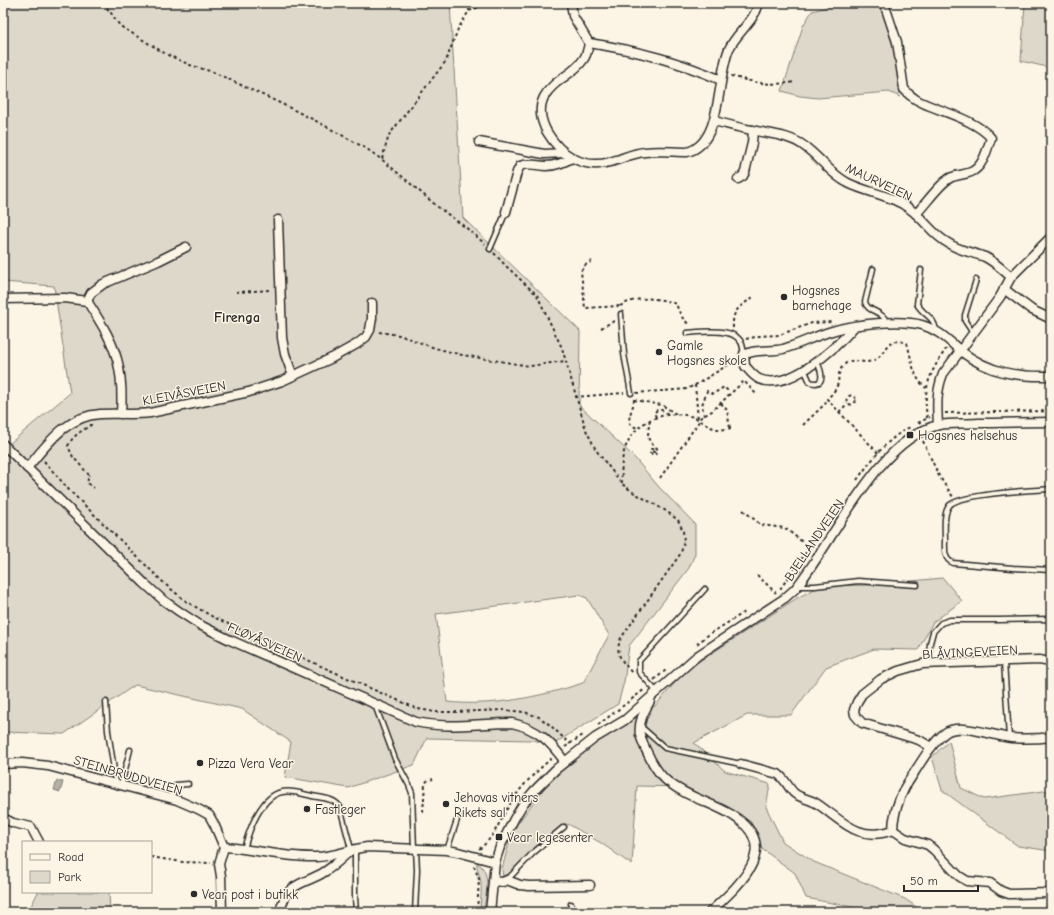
<svg xmlns="http://www.w3.org/2000/svg" width="1054" height="915" font-family="'Comic Neue',sans-serif">
  <style>
    .green { fill: #ded8ca; stroke: #84827a; fill-rule: evenodd }
    .water { fill: #b4b0a5; stroke: #7d7b74 }
    .lines { fill: none; stroke-linecap: round; stroke-linejoin: round }
    .service-casing { stroke: #2b2b2b; stroke-width: 7 }
    .minor-casing { stroke: #2b2b2b; stroke-width: 11 }
    .path { stroke: #2b2b2b; stroke-width: 2; stroke-dasharray: 3 3; stroke-linecap: butt }
    .service { stroke: #fcf5e5; stroke-width: 4 }
    .minor { stroke: #fcf5e5; stroke-width: 8 }
    .poi-dot { fill: #2b2b2b; stroke: #fcf5e5; stroke-width: 1.5 }
    .labels { text-anchor: middle; dominant-baseline: central; stroke-width: 3; stroke-linejoin: round; paint-order: stroke }
    .street-label { font-size: 13px; fill: #2b2b2b; stroke: #fcf5e5 }
    .poi-label { font-size: 13px; fill: #2b2b2b; stroke: #fcf5e5; text-anchor: start }
    .neighbourhood-label { font-size: 14px; font-weight: bold; fill: #2b2b2b; stroke: #fcf5e5 }
  </style>
  <rect width="100%" height="100%" fill="#fcf5e5"/>
  <filter id="ink" filterUnits="userSpaceOnUse"><feTurbulence type="fractalNoise" baseFrequency=".025" numOctaves="2"/><feDisplacementMap in="SourceGraphic" scale="8" xChannelSelector="R" yChannelSelector="G"/><feConvolveMatrix kernelMatrix="1 2 1 2 8 2 1 2 1" color-interpolation-filters="sRGB"/></filter>
  <g filter="url(#ink)">
    <g class="green">
      <path d="M3,3h447l13,215 117,113 -1,74 54,51 25,30 37,38v30l-6,14 -60,78 -5,36 -6,22 -66,41 -19,-5 -106,-2 -13,27 -66,23 -63,-11 6,-35 -49,-33 -107,-24 -71,49 -61,-2v-283l67,-56 -16,-107 -51,-4zM579,595l8,3 22,37 -26,48c-44,14 -90,24 -136,19l-11,-88z"/>
      <path d="M843,3h37l14,47 6,47 -11,-5 -71,6 -18,-2 -18,-5 21,-65 9,-15z"/>
      <path d="M1025,3h26v65l-30,-7z"/>
      <path d="M943,578l19,23 -29,21 -15,28 -44,-1 -48,18 -35,48h-44l-53,28 31,28 45,13 -4,23 17,35 31,20 91,37 19,13h-46l-72,-14 -11,-25 -33,-24 -11,-27 -68,-35 -46,-1 -5,79 -31,-22 -33,-19 -54,47 -11,6 -1,-8 10,-38 36,-48 47,-40 60,-37 31,-36 111,-72 23,-12 49,-1z"/>
      <path d="M949,741l12,47 23,11 67,-9v61l-33,-5 -76,-56 -10,-33z"/>
      <path d="M477,863c16,9 8,33 7,49h-4c0,-10 2,-20 1,-30 -1,-6 -5,-15 -4,-19z"/>
      <path d="M38,892h71l1,20h-82z"/>
    </g>
    <path class="water" d="M57,780l6,2 -3,10 -6,-2z"/>
    <g class="lines">
      <g class="service-casing">
        <g id="service">
          <path d="M490,249l16,-37"/>
          <path d="M873,269l-8,33c2,8 10,8 16,13 3,2 5,5 7,8"/>
          <path d="M921,270l-4,34c6,11 17,12 19,26"/>
          <path d="M621,314l3,40 7,39"/>
          <path d="M687,333c14,-1 46,-6 54,9 2,3 2,8 3,12"/>
          <path d="M973,333l-8,-12v-6l11,-35"/>
          <path d="M804,369l6,13c17,5 11,-12 7,-20"/>
          <path d="M1051,489c-17,1 -94,5 -102,17 -6,8 -4,24 -4,33 0,9 -2,20 8,24l60,5 38,2"/>
          <path d="M798,586h17l43,-5 59,4"/>
          <path d="M1004,662l5,76"/>
          <path d="M928,663l2,-20 3,-11 8,-9 9,-3h49l52,-1"/>
          <path d="M657,692l-18,-20v-11l66,-72"/>
          <path d="M106,702l2,29 8,52"/>
          <path d="M375,705l20,54 14,26 3,8 2,56"/>
          <path d="M640,726l25,22 76,16"/>
          <path d="M121,785l9,-35"/>
          <path d="M175,799l-4,-7v-3l5,-4 12,-1"/>
          <path d="M355,848v49l1,15"/>
          <path d="M244,849c5,-19 17,-53 38,-57 10,-2 21,2 30,4 10,2 22,2 28,11l11,42"/>
          <path d="M447,850l10,-30"/>
          <path d="M507,880l26,-27 31,-26"/>
          <path d="M571,904l1,8"/>
          <path d="M415,912l2,-42 -1,-21"/>
        </g>
      </g>
      <g class="minor-casing">
        <g id="minor">
          <path d="M571,3l2,13 16,27c-1,6 -2,12 -6,17 -10,15 -30,20 -39,37 -6,12 -3,24 3,35 13,22 36,38 63,30 12,-3 22,-9 35,-10 14,-2 28,0 42,0 36,-9 29,-73 42,-103 8,-17 25,-27 30,-46"/>
          <path d="M884,3l13,39 7,47c7,9 16,13 26,17 20,8 48,16 61,32 -4,12 -8,29 -20,34 -7,3 -15,3 -21,6 -10,5 -25,27 -34,36"/>
          <path d="M589,43c46,7 89,18 132,37"/>
          <path d="M714,121c13,3 25,7 38,9 17,4 38,5 52,16 16,11 27,29 44,37 20,10 44,12 62,26 14,10 22,25 38,34 11,8 24,9 37,14 10,5 18,13 26,20"/>
          <path d="M479,142l65,12 20,-1"/>
          <path d="M738,179l5,-3 2,-4 7,-29 1,-13"/>
          <path d="M506,212l11,-40 3,-6c8,-4 18,0 26,0 10,0 18,-4 26,-8"/>
          <path d="M278,220l4,118 3,16 8,22"/>
          <path d="M1004,289l28,21 19,9"/>
          <path d="M3,299l62,-1 22,3"/>
          <path d="M87,301c13,20 28,43 32,67 3,15 3,30 2,46"/>
          <path d="M87,301l4,-8 12,-9 55,-23 28,-14"/>
          <path d="M855,326c-18,21 -66,66 -96,53 -6,-3 -10,-9 -14,-13l-1,-12c5,-1 10,-3 15,-3 8,-1 16,0 24,-2 17,-5 32,-13 49,-18 22,-7 68,-12 90,-6 17,5 27,16 40,27 28,21 55,25 89,24"/>
          <path d="M938,425c-1,-19 -2,-33 5,-51l57,-77 11,-20 40,-40"/>
          <path d="M3,444l141,139 19,17 17,12 20,13 30,15 186,82c30,7 65,1 96,1 26,6 38,18 53,39"/>
          <path d="M27,468c20,-23 39,-52 73,-54 16,-1 33,1 50,-1l99,-21 33,-11 50,-23 25,-14 9,-7 4,-7 2,-12v-15"/>
          <path d="M650,701c-6,11 -12,21 -10,34 5,15 15,36 27,46 21,17 44,21 65,34 52,32 7,70 -22,97"/>
          <path d="M931,747l-12,-7 -57,-17 -7,-8 -1,-5 3,-8 5,-8 19,-15 17,-8 24,-7 117,-4 12,2"/>
          <path d="M3,764l19,-1 26,3 129,34 21,9 11,6 5,9 10,23c30,2 62,11 92,10 17,0 34,-8 51,-10l80,3 11,2 37,10"/>
          <path d="M741,764l37,10c7,5 10,13 16,19 6,5 15,6 22,10 26,17 42,40 77,27"/>
          <path d="M3,818l10,5 18,4 8,15"/>
          <path d="M893,830c0,-15 5,-29 12,-43 11,-16 25,-43 40,-54 14,-11 49,3 66,5 14,1 26,1 40,-1"/>
          <path d="M893,830l12,8 23,7 6,5 25,26 8,5 23,2 11,8 8,3 42,-1"/>
          <path d="M493,881l10,1 4,-2 13,5 9,1 61,-1"/>
          <path d="M222,912l-1,-36 -2,-12 5,-17"/>
          <path d="M280,912c6,-28 18,-26 41,-38 11,-6 20,-15 29,-23"/>
          <path d="M490,912l5,-50 5,-15 14,-28 9,-15 10,-12 23,-23 39,-31 30,-18 72,-64 88,-58 10,-9c38,-46 83,-151 144,-164 12,-2 26,-1 39,-2 24,0 49,-1 73,-1"/>
        </g>
      </g>
      <g class="path">
        <path d="M103,3l8,10 9,13 46,28 24,11 23,7 71,33 34,17 49,27 18,13 53,45 31,23 16,14"/>
        <path d="M469,3v8"/>
        <path d="M731,76c24,7 39,10 64,6"/>
        <path d="M382,159l7,-24 57,-74 12,-32 11,-18 20,-8"/>
        <path d="M494,253l12,13 31,29 25,53 24,82 10,20 26,34 11,8 33,19 12,9 5,11 1,10 -3,12 -60,85c-7,17 1,22 11,35"/>
        <path d="M592,261l-8,5 -3,5 4,37 35,-2"/>
        <path d="M236,292l35,-2"/>
        <path d="M620,306c17,-10 38,-9 56,-2l5,12 8,9"/>
        <path d="M601,328l13,-7"/>
        <path d="M733,328c-1,-19 6,-20 20,-31"/>
        <path d="M379,332l20,3 36,13 27,7 68,11 35,-5"/>
        <path d="M746,339l13,-3 20,-1 33,-12 19,-1"/>
        <path d="M695,385l3,34 14,-8 32,-30 12,13"/>
        <path d="M636,393l51,-4 10,-5 39,-24"/>
        <circle cx="851" cy="400" r="4.5"/>
        <path d="M575,397l49,-4"/>
        <path d="M634,399c0,12 -13,25 4,29"/>
        <path d="M634,400l28,5 14,9"/>
        <path d="M721,403l6,7 3,18"/>
        <path d="M839,412l9,-9"/>
        <path d="M945,413l106,-2"/>
        <path d="M704,416l-2,-11 5,-14 6,3 11,-7 3,3 1,6"/>
        <path d="M656,417l-2,-4 3,-3h5l6,4"/>
        <path d="M927,418c-4,-31 2,-44 19,-69"/>
        <path d="M650,420c-2,13 -5,21 7,28v5l-3,2 -4,-2 1,-4h3v3l-2,-1"/>
        <path d="M918,423l12,-6"/>
        <path d="M91,424v1c-9,6 -18,10 -23,21l5,11 16,18 -2,8 7,5"/>
        <path d="M803,425l26,-25"/>
        <path d="M923,441l16,35 14,21"/>
        <path d="M878,453l-51,-54c5,-5 9,-9 11,-16 1,-7 0,-11 5,-17 10,-11 17,-1 29,-5 16,-5 10,-26 35,-18 5,16 5,34 19,45"/>
        <path d="M44,461l25,29 97,95 21,17 26,15 152,69 53,23 17,3h19l49,-2 21,2 15,5 11,8 20,19"/>
        <path d="M660,478l40,-58"/>
        <path d="M857,480c15,-21 31,-42 53,-53"/>
        <path d="M622,483c-1,-13 -1,-25 4,-37 10,-26 39,-36 64,-30 10,2 18,12 28,13 4,1 8,0 12,-1l1,4"/>
        <path d="M743,510l18,15 24,3 25,20"/>
        <path d="M757,575l19,18"/>
        <path d="M780,589l59,-83"/>
        <path d="M697,644l11,-9 37,-23"/>
        <path d="M654,680l12,-10"/>
        <path d="M598,725l47,-36"/>
        <path d="M565,747l18,-12"/>
        <path d="M423,812l2,-28 2,-3 6,-2"/>
        <path d="M461,816c8,0 13,-4 20,-6"/>
        <path d="M479,849c17,-12 23,-35 35,-51 10,-15 24,-28 38,-40"/>
        <path d="M151,857l31,5 29,1"/>
        <path d="M474,866l5,13 -2,33"/>
      </g>
      <use href="#service" class="service"/>
      <use href="#minor" class="minor"/>
    </g>
  </g>
  <g class="poi-dot">
    <circle cx="784" cy="297" r="4"/>
    <circle cx="659" cy="352" r="4"/>
    <rect x="906" y="431" width="8" height="8" rx="2"/>
    <circle cx="200" cy="763" r="4"/>
    <circle cx="446" cy="804" r="4"/>
    <circle cx="307" cy="809" r="4"/>
    <rect x="495" y="833" width="8" height="8" rx="2"/>
    <circle cx="194" cy="894" r="4"/>
  </g>
  <g class="labels">
    <g class="street-label">
      <text transform="translate(879 182) rotate(25)">MAURVEIEN</text>
      <text transform="translate(184 393) rotate(-11)">KLEIVÅSVEIEN</text>
      <text transform="translate(814 540) rotate(-56)">BJELLANDVEIEN</text>
      <text transform="translate(265 642) rotate(24)">FLØYÅSVEIEN</text>
      <text transform="translate(970 652) rotate(-3)">BLÅVINGEVEIEN</text>
      <text transform="translate(128 775) rotate(16)">STEINBRUDDVEIEN</text>
    </g>
    <g class="poi-label">
      <text x="792" y="290">Hogsnes<tspan x="792" dy="15">barnehage</tspan></text>
      <text x="667" y="345">Gamle<tspan x="667" dy="15">Hogsnes skole</tspan></text>
      <text x="918" y="435">Hogsnes helsehus</text>
      <text x="208" y="763">Pizza Vera Vear</text>
      <text x="454" y="797">Jehovas vitners<tspan x="454" dy="15">Rikets sal</tspan></text>
      <text x="315" y="809">Fastleger</text>
      <text x="507" y="837">Vear legesenter</text>
      <text x="202" y="894">Vear post i butikk</text>
    </g>
    <g class="neighbourhood-label">
      <text x="237" y="317">Firenga</text>
    </g>
  </g>
  <rect width="1054" height="915" fill="none" stroke="#fcf5e5" stroke-width="16"/>
  <rect x="8" y="8" width="1038" height="899" fill="none" stroke="#2b2b2b" stroke-width="1.5" filter="url(#ink)"/>
  <rect x="22" y="841" width="130" height="52" fill="#fcf5e5" stroke="#a8a49b"/>
  <rect x="30" y="854" width="20" height="6" fill="#fcf5e5" stroke="#a8a49b"/>
  <text x="58" y="861" font-size="12" fill="#2b2b2b">Road</text>
  <rect x="30" y="871" width="20" height="12" fill="#ded8ca" stroke="#a8a49b"/>
  <text x="58" y="881" font-size="12" fill="#2b2b2b">Park</text>
  <path d="M904 885v6h74v-6" fill="none" stroke="#2b2b2b" stroke-width="2"/>
  <text x="910" y="885" font-size="12" fill="#2b2b2b" stroke="#fcf5e5" stroke-width="3" paint-order="stroke">50 m</text>
</svg>
